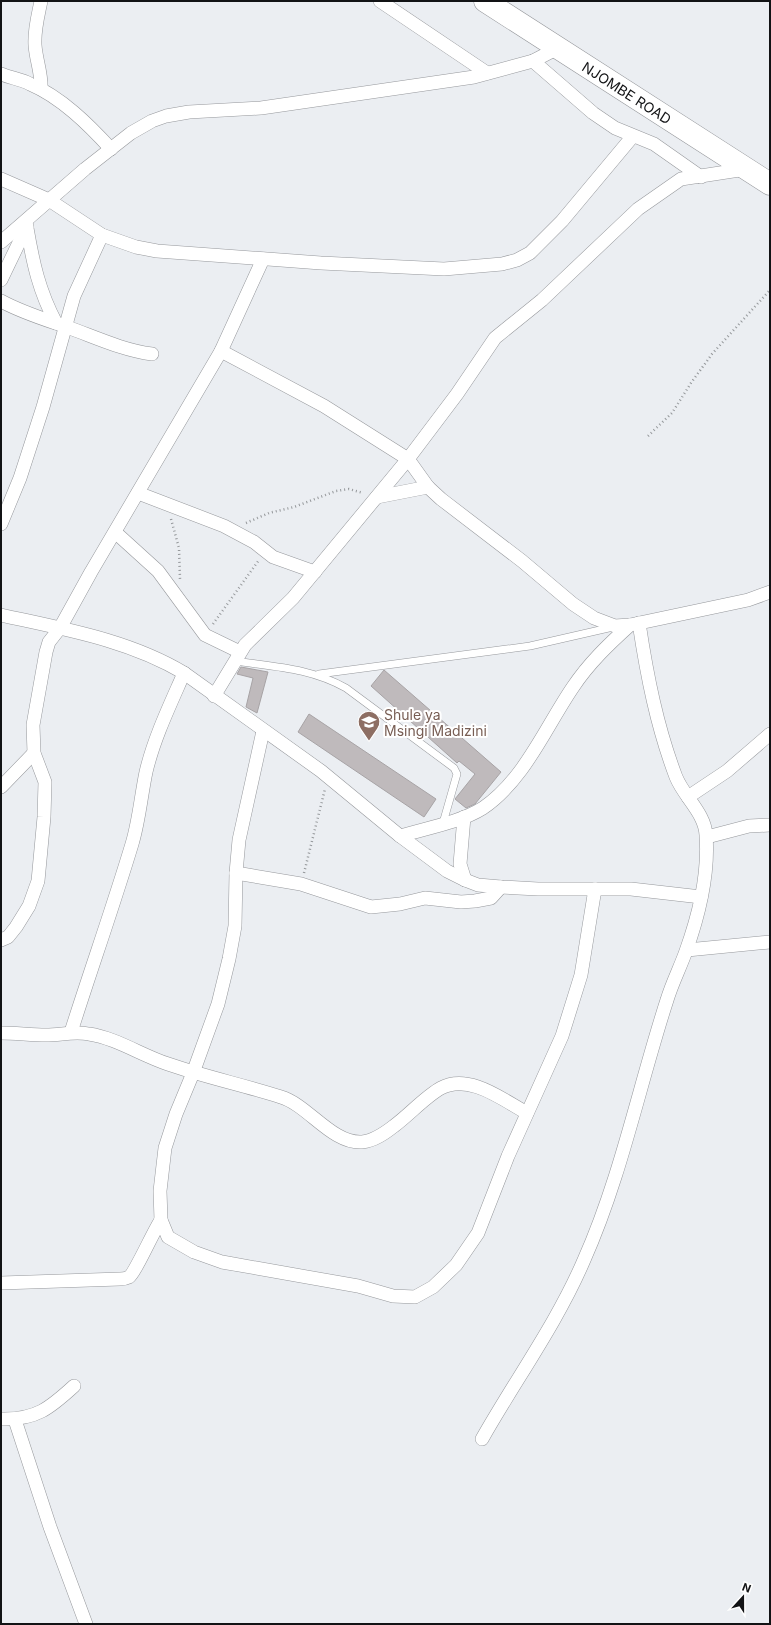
<svg xmlns="http://www.w3.org/2000/svg" width="771" height="1625" font-family="Inter,sans-serif">
  <style>
    .building { fill: #bfbabc; stroke: #a7a3a5 }
    .lines { fill: none; stroke-linecap: round; stroke-linejoin: round }
    .lane-casing { stroke: #96989c; stroke-width: 8 }
    .street-casing { stroke: #96989c; stroke-width: 14 }
    .highway-casing { stroke: #96989c; stroke-width: 23 }
    .path { stroke: #95989b; stroke-width: 2.5; stroke-dasharray: 1 3; stroke-linecap: butt }
    .lane { stroke: #fff; stroke-width: 7 }
    .street { stroke: #fff; stroke-width: 13 }
    .highway { stroke: #fff; stroke-width: 22 }
    .labels { text-anchor: middle; dominant-baseline: central; stroke-width: 4; stroke-linejoin: round; paint-order: stroke }
    .street-label { font-size: 14px; fill: #121315; stroke: #fff }
    .education-label { font-size: 14px; fill: #785e54; stroke: #fff; text-anchor: start }
  </style>
  <rect width="100%" height="100%" fill="#ebeef2"/>
  <g class="building">
    <path d="M241,667l27,5 -11,41 -11,-6 7,-29 -16,-4z"/>
    <path d="M384,670l117,102 -26,32 -9,4 -11,-9 20,-25 -16,-13 -2,2 -86,-77z"/>
    <path d="M309,714l127,85 -12,18 -126,-85z"/>
  </g>
  <g class="lines">
    <g class="lane-casing">
      <g id="lane">
        <path d="M235,661c40,6 75,7 111,27l108,80 3,6 -14,49"/>
        <path d="M319,674l211,-28 83,-19"/>
      </g>
    </g>
    <g class="street-casing">
      <g id="street">
        <path d="M380,1l107,72"/>
        <path d="M533,61l60,52 22,15 39,16 47,33"/>
        <path d="M1,74c9,4 20,5 29,10 31,13 59,41 81,65"/>
        <path d="M41,89c1,-15 -5,-29 -6,-44 -1,-15 3,-29 6,-44"/>
        <path d="M1,179l48,21 53,35 34,12 21,4 164,12 123,6 58,-5 15,-4 13,-7 32,-32 71,-85"/>
        <path d="M27,228c6,35 12,63 29,95"/>
        <path d="M1,242l84,-73 46,-36 21,-12 14,-5 23,-4 72,-4 213,-31 59,-16 25,-13"/>
        <path d="M1,280l26,-54"/>
        <path d="M1,301c22,12 43,18 66,26 28,10 55,23 85,27"/>
        <path d="M221,351l103,55 84,53 20,28 13,12 81,62 51,43 21,14 21,8 15,-1 118,-25 22,-8"/>
        <path d="M138,493l86,33 30,16 19,15 42,15"/>
        <path d="M377,497l51,-10"/>
        <path d="M1,524l19,-46 23,-71 31,-111 28,-61"/>
        <path d="M115,532l43,39 47,64 35,17"/>
        <path d="M1,615c63,14 128,25 183,58l137,98 79,65 47,35 18,9 13,5 23,2 37,2h93l70,8"/>
        <path d="M214,696l31,-51 48,-47 115,-139 49,-65 38,-56 47,-38 96,-91 43,-30 65,-10"/>
        <path d="M263,731l-24,109 -3,33 -1,53 -6,33 -11,45 -25,69 -17,41 -11,34 -5,43 1,29 7,17 26,15 28,10 136,24 35,10 22,1 18,-10 23,-22 22,-32 30,-77 54,-120 19,-61 14,-86"/>
        <path d="M1,787l33,-34"/>
        <path d="M688,797l39,-26 43,-37"/>
        <path d="M464,817l-4,47 5,16"/>
        <path d="M400,836c26,-8 59,-13 83,-28 42,-29 62,-80 90,-121 16,-24 36,-43 57,-62"/>
        <path d="M707,837l42,-11 21,-1"/>
        <path d="M236,873l65,11 70,23 29,-3 25,-6 36,4 14,-1 16,-3 10,-11"/>
        <path d="M1,940l7,-3 8,-10 13,-21 9,-25 6,-64 1,-35 -11,-29 -1,-28 13,-73 3,-10 11,-14 31,-56 130,-221 42,-92"/>
        <path d="M687,950l83,-8"/>
        <path d="M71,1032c20,-63 42,-125 61,-188 7,-23 9,-48 14,-72 8,-34 24,-67 38,-99"/>
        <path d="M1,1033c15,0 30,2 45,2 15,0 28,-4 43,-1 27,4 52,21 79,30 37,13 76,21 113,33 27,8 51,47 81,45 12,-1 23,-9 32,-16 15,-11 32,-30 47,-38 28,-15 62,12 86,25"/>
        <path d="M1,1283l119,-4c3,0 7,-1 9,-2 6,-4 25,-47 32,-57"/>
        <path d="M1,1419c35,1 49,-11 73,-33"/>
        <path d="M15,1420l35,107 36,97"/>
        <path d="M482,1439c34,-60 75,-116 102,-179 37,-83 55,-174 83,-260 5,-17 13,-32 19,-49 13,-36 23,-78 20,-116 -1,-22 -22,-38 -30,-58 -19,-50 -29,-101 -37,-154"/>
      </g>
    </g>
    <g class="highway-casing">
      <g id="highway">
        <path id="s1" d="M485,1l285,183"/>
      </g>
    </g>
    <g class="path">
      <path d="M648,436l24,-23 19,-30 21,-29 58,-64"/>
      <path d="M171,519l8,29 1,31"/>
      <path d="M246,523l23,-10 25,-6 42,-16 13,-2 14,4"/>
      <path d="M213,624l46,-64"/>
      <path d="M304,873l21,-84"/>
    </g>
    <use href="#lane" class="lane"/>
    <use href="#street" class="street"/>
    <use href="#highway" class="highway"/>
  </g>
  <defs>
    <g id="school-pin" transform="scale(1.15)"><path d="M0 17L-7.5 6A9.5 9.5 0 1 1 7.5 6Z" fill="#8d6e63" stroke="#fff"/><path d="M0-5L7-2L0 1L-7-2ZM-4 1L0 2.5L4 1V4Q0 6-4 4Z" fill="#fff"/></g>
  </defs>
  <g fill-rule="evenodd">
    <use href="#school-pin" x="369" y="722"/>
  </g>
  <g class="labels">
    <g class="street-label">
      <text stroke="none"><textPath href="#s1" startOffset="169">NJOMBE ROAD</textPath></text>
    </g>
    <g class="education-label">
      <text x="384" y="714">Shule ya<tspan x="384" dy="16">Msingi Madizini</tspan></text>
    </g>
  </g>
  <rect width="771" height="1625" fill="none" stroke="#121315" stroke-width="4"/>
  <g transform="translate(743 1597) rotate(21)" stroke="#ffffff" stroke-width="3" paint-order="stroke">
  <path d="M0-3L7 15L0 10L-7 15Z" fill="#121315"/>
  <text y="-6" font-size="11" font-weight="bold" text-anchor="middle" fill="#121315">N</text>
  </g>
</svg>
